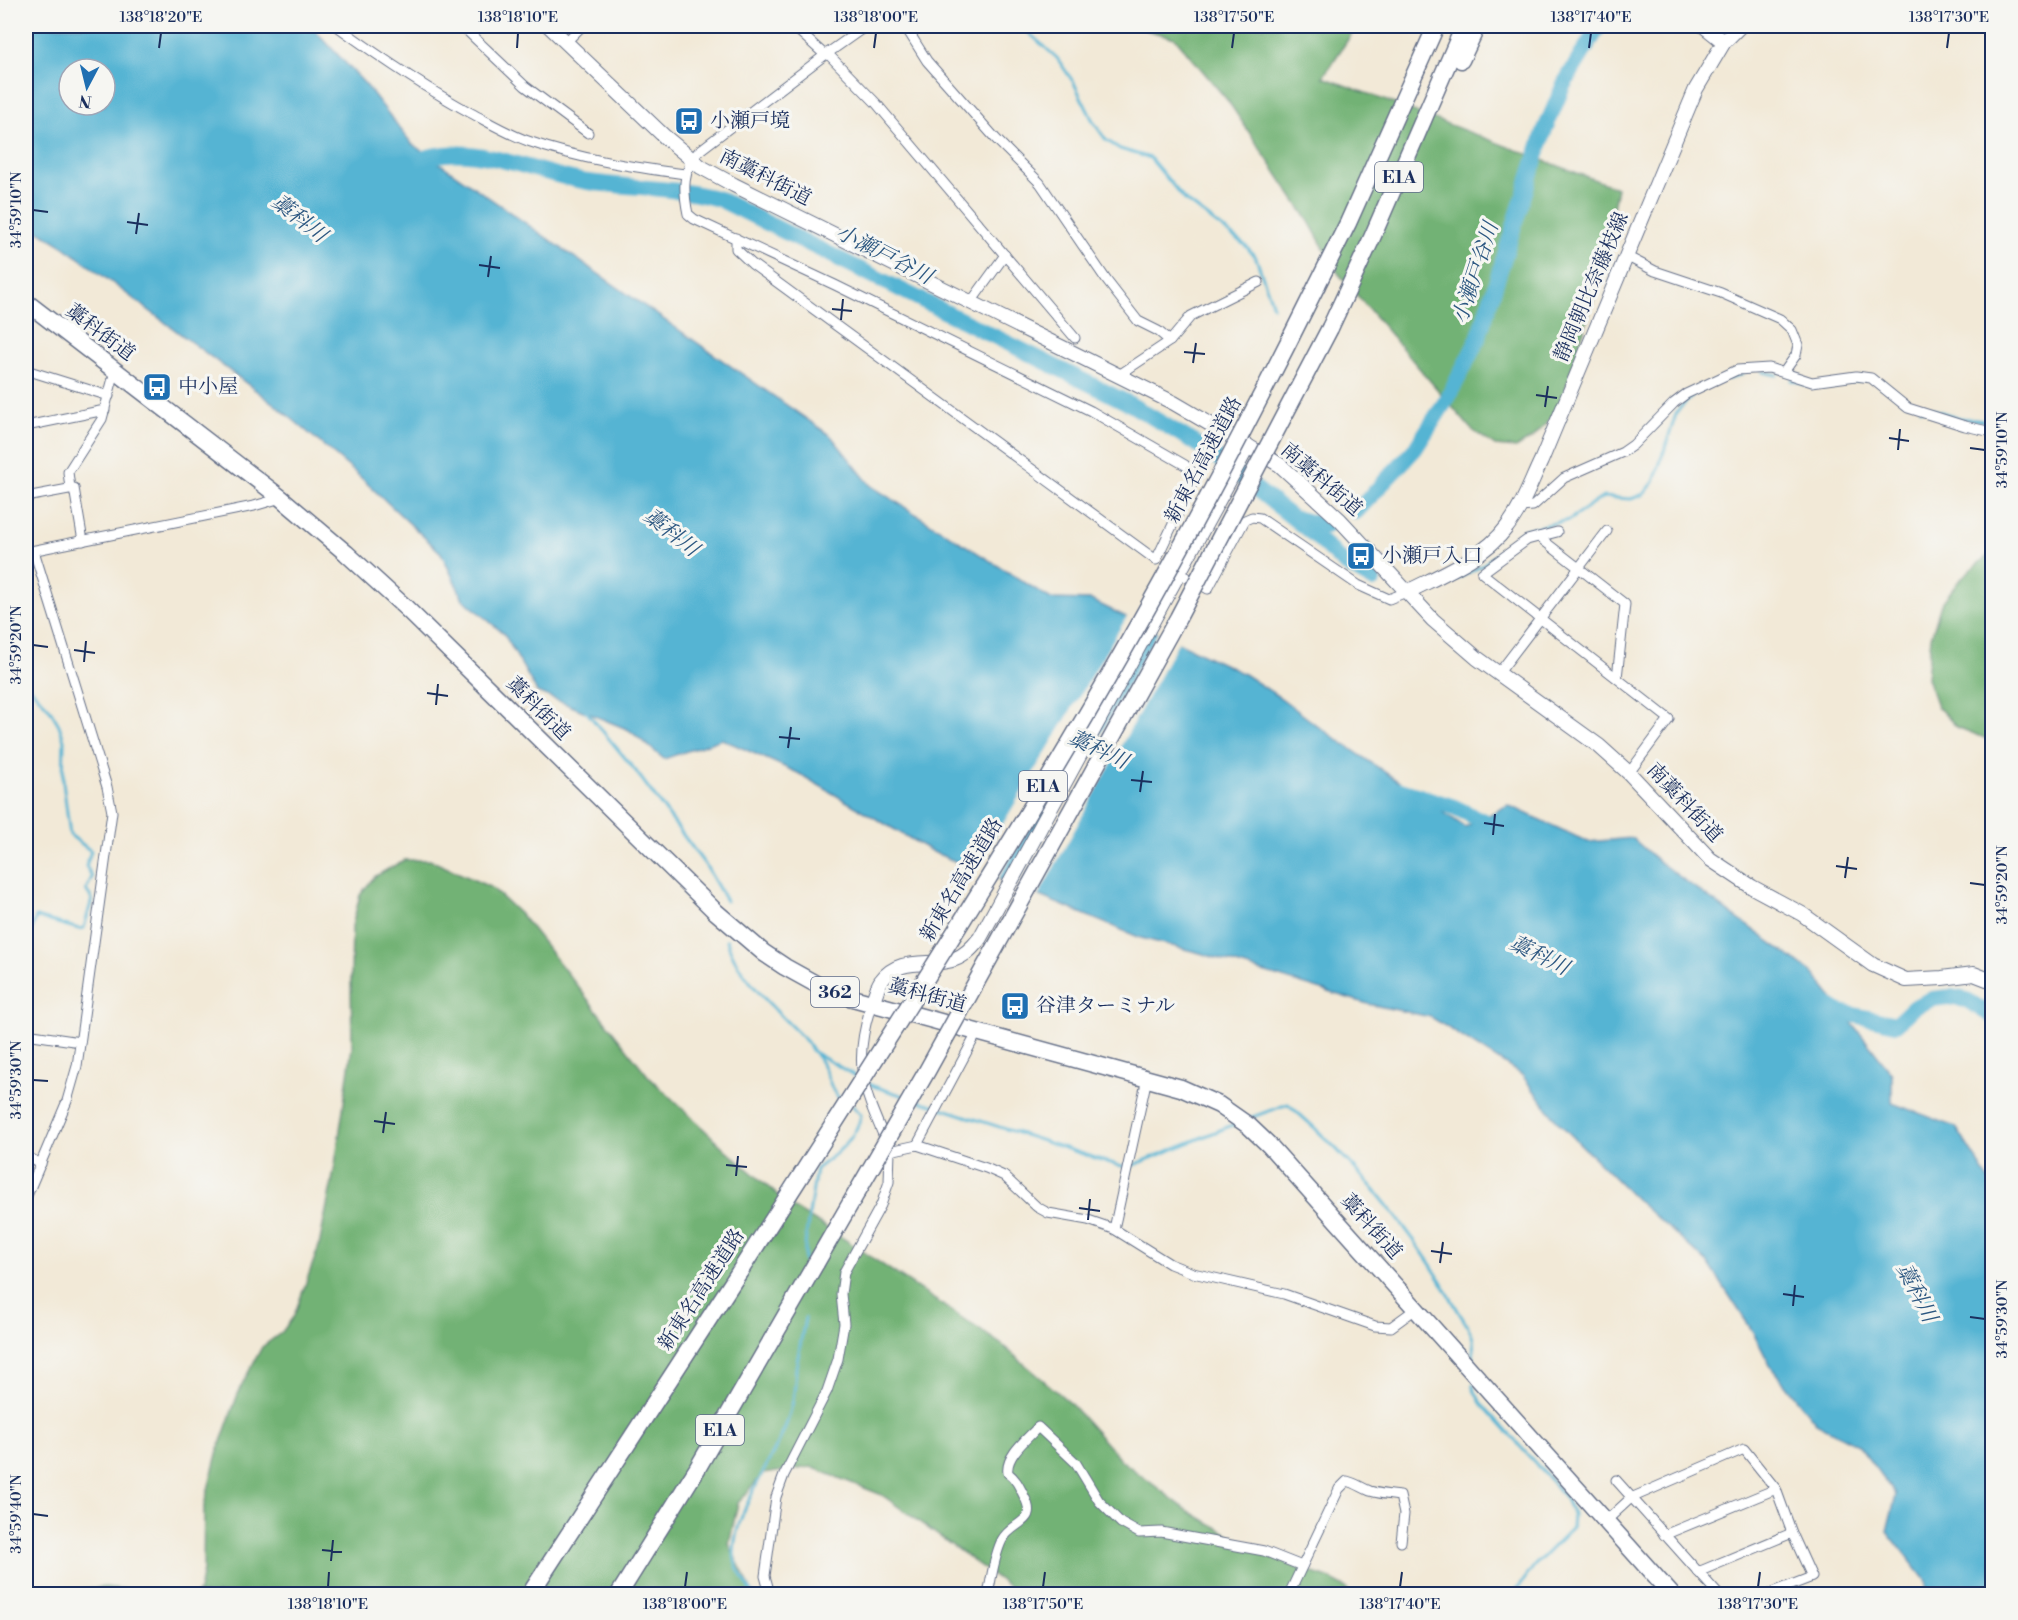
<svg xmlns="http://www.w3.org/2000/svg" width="2018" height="1620" font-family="'Libre Bodoni','Noto Serif JP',serif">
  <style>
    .forest { fill: #72b274; stroke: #467069; stroke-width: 1.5 }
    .water { fill: #55b4d3; stroke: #387298; stroke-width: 1.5; fill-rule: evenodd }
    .pier { fill: #f2e9d7 }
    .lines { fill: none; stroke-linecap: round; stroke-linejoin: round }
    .stream { stroke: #55b4d3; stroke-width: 3 }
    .river { stroke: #55b4d3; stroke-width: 16 }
    .street-casing { stroke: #667088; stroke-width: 11 }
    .secondary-casing { stroke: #667088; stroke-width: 16 }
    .highway-casing { stroke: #667088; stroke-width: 19 }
    .street { stroke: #fff; stroke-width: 9 }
    .secondary { stroke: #fff; stroke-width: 14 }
    .highway { stroke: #fff; stroke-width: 16 }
    .highway-bridge-casing { stroke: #667088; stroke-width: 19; stroke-linecap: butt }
    .highway-bridge { stroke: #fff; stroke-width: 16 }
    .ticks { fill: none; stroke: #1b2f5e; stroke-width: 2 }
    .labels { text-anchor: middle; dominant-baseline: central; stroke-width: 6; stroke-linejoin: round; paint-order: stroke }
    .shield { fill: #f6f6f2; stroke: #5d6b8a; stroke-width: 1.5 }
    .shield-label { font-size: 18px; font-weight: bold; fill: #1b2f5e }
    .poi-label { font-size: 20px; fill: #1b2f5e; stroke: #f6f6f2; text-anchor: start }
    .street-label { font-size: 20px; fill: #1b2f5e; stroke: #f6f6f2 }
    .water-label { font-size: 21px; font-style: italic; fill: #2c5781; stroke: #f6f6f2 }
    .neatline { fill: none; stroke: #1b2f5e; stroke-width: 2 }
    .ticks-label { font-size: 15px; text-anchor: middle; fill: #1b2f5e }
  </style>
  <rect width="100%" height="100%" fill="#f6f6f2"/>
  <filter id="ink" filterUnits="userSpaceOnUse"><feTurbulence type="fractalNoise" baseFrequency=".0167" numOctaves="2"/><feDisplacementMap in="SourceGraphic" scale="12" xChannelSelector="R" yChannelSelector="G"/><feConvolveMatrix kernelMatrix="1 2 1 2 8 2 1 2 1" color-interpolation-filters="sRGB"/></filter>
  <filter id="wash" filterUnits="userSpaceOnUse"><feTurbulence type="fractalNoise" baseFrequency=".008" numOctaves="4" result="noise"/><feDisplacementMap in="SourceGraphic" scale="24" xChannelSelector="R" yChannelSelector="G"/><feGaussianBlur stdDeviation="1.35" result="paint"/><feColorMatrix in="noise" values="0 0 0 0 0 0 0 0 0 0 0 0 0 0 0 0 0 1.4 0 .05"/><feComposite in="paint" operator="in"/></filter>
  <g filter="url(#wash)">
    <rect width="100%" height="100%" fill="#f2e9d7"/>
    <g class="forest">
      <path d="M1132,26h225l-34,51 294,111 -21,104 -32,102 -10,21 -20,22 -18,11 -21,-2 -24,-17 -133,-156 -30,-53 -80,-119 -53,-63z"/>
      <path d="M1992,552v189l-35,-14 -20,-21 -10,-28 4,-41 10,-33 20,-26z"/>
      <path d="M404,860h26l62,28 31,29 126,160 79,75 61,53 55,34 157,105 68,58 52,58 66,50 62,36 46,21 33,11 17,9 6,7h-332l-137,-99 -71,-28 -48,7 -25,29 -9,41 24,50h-557l3,-3 4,-21 1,-65 14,-55 22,-62 22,-41 20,-15 12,-16 25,-70 15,-75 18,-124 -1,-65 1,-56 8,-31 14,-18z"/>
      <path d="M106,1587l57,7h-86l5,-5z"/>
    </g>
    <path class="water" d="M26,26h285l55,59 46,59 419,292 40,50 180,113 40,1 153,74 37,24 38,29 146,100 43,-22 80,37 44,-4 30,26 151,109 79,101v29l64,24 36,58v409h-66v-13l-39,-50 9,-36 -38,-50 -42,-22 -45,-56 -18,-35 -44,-68 -70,-62 -81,-80 -36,-47 -91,-58 -63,-13 -168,-51 -59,-15 -208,-86 -135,-79 -76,-34 -58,20 -35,-29 -92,-38 -33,-58 -41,-35 -22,-46 -84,-79 -79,-67 -215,-161 -37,-23zM69,69h36v36h-36z"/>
    <g class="pier">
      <path d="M1128,615l22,10 -21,36 -132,220 -23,-9z"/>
      <path d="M1159,630l21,9 -143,259 -23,-10z"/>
    </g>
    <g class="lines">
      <g class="stream">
        <path d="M1021,26l36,32 17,25 20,40 12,17 14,9 30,9 35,42 61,46 10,12 17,48"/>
        <path d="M1763,372l14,3"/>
        <path d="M1728,379l14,-5"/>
        <path d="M1792,380l21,7 46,-6"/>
        <path d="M1921,409l7,-1 32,10 32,4"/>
        <path d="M1445,585l38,-20 25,-20 15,-15 46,-10 34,-23 28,2 13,-5 10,-12 23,-71 15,-15"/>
        <path d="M26,683l23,25 10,17 5,15 -1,42 7,53 21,16 -5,15 6,11 -6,13 6,9 -8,29 -5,1 -43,-12 -10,30"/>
        <path d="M585,710l50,60 71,96 20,35"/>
        <path d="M727,940c8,35 55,76 80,102l5,8"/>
        <path d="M812,1051l45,26"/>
        <path d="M816,1055c13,12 11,36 26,45"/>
        <path d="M866,1082l7,4 31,10"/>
        <path d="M916,1100l201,65 12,2 106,-43"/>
        <path d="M1247,1119l41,-15c66,57 126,126 168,203 5,10 15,22 17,32 1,8 0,16 0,23"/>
        <path d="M804,1261l2,-26 10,-66c19,-14 41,-30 45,-54l-8,-9"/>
        <path d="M1473,1384v4l8,15 65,72 19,22 8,17 -1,14 -38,38 -20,28"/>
        <path d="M753,1594c-7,-12 -19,-26 -19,-41 0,-46 46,-98 57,-144 4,-13 4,-28 5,-41 3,-17 6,-33 9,-50"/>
      </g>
      <g class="river">
        <path d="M414,162c55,-25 118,12 174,20 43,6 88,5 131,17l411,205 77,46 106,84 31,29 29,17"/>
        <path d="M1356,512l59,-63 34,-53 29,-57 67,-210 19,-45 35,-58"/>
        <path d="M1298,519l28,7"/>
        <path d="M1400,790l54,17 48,23"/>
        <path d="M1825,1003l15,9 56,12 18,-17 18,-8 18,-2 17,3 25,16"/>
      </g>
    </g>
  </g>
  <g filter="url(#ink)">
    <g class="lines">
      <g class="street-casing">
        <g id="street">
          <path d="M337,26c44,32 86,61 134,87 19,10 37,21 57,28 51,18 104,26 157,33"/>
          <path d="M462,26l63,60 63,47"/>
          <path d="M793,26l32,29"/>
          <path d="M905,26l22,35 69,78 44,44 67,98 31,40 20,10 12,10"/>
          <path d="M566,42l16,-16"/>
          <path d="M827,53l49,50 199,235"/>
          <path d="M736,238v11l16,15 404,296 38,-80v-7l-9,-8 -94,-54 -256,-126 -141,-66 -6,-5c-5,-24 -6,-44 11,-63l126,-96 41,-29"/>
          <path d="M1626,256l29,15 66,22 59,26 12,11 6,15 -2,10 -12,17"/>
          <path d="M971,302l34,-47"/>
          <path d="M26,370l83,26"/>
          <path d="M1119,375l51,-34 21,-25 68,-34"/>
          <path d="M26,426l79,-16"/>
          <path d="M70,488l-2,-16 34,-53 13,-48"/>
          <path d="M26,497l48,-9 9,53"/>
          <path d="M1520,507l13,-1 31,-28 59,-26 10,-7 41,-42 12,-9 51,-24 32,-2 43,14 44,-6 15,2 37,30 57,18 27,6"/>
          <path d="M1557,532l-30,8 -45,33 187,146 -40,54"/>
          <path d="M1539,537l86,67 -8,74"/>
          <path d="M26,552l228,-46 27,-8"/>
          <path d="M1174,570l34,19 37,-69 7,-3 8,1 98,67 31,14 20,-8"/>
          <path d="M1498,674l109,-143"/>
          <path d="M872,1003c-22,65 -7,89 18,148l27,-6 69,23 18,8 33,31 11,6 40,7 26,9 56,35 23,9 91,21 91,32 16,1 26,-19"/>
          <path d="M26,1034l54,8"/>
          <path d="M917,1145l61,-114"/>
          <path d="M26,1156l15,8"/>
          <path d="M26,1198l41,-97 10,-35 35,-254 -5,-25 -73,-236"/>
          <path d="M1114,1229l33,-151"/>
          <path d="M1616,1480l102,114"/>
          <path d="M1606,1521l25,-23 113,-49 32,40 16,44 20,44 -44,17"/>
          <path d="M1664,1535l112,-46"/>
          <path d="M1698,1572l94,-39"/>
          <path d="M770,1594l-5,-18 11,-79 8,-22 43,-84 11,-32 6,-35 -3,-30 3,-22 37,-67 8,-23 1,-31"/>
          <path d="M988,1594c4,-18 6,-38 14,-54 11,-20 37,-16 22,-44 -5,-10 -8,-17 -16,-23 -3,-17 19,-34 30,-46l38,36 23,38 22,22 18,10 22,-1 103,19 38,15"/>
          <path d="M1289,1594l50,-105 8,-8c9,2 15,7 23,10 10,3 20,4 30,5l4,18 -3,28"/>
        </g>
      </g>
      <g class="secondary-casing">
        <g id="secondary">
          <path d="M549,26l116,111 36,30 33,18 440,218 106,62 60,55 93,100 44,38 122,88 30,27 81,86 42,28 50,27 71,51 33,15 36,-2 32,-4 18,7"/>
          <path d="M1704,26l20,16"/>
          <path d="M1409,591c31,-16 76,-34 97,-63 16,-20 24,-44 35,-67l155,-372 28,-47 16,-16"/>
          <path d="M872,1003c3,-7 5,-16 9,-22 19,-26 50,-13 74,-22 11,-4 18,-12 25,-21l268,-492"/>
        </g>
      </g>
      <g class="highway-casing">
        <g id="highway">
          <path d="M1461,60l16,-34"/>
          <path d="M1317,285l31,-62 88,-197"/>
          <path d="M26,302l255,196 65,55 60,55 310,304 48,41 21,14 38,21 26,9 332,91 38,17 30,21 20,19 402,449"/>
          <path d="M1330,328l41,-88 93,-214"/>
          <path d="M530,1594l210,-323"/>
          <path d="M619,1594l78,-125 119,-206"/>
        </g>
      </g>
      <use href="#street" class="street"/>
      <use href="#secondary" class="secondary"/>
      <use href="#highway" class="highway"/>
      <g class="highway-bridge-casing">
        <g id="highway-bridge">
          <path d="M816,1263l111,-192 251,-453 152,-290"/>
          <path d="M740,1271c130,-204 261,-406 381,-616 69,-121 134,-245 196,-370"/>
        </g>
      </g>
      <use href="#highway-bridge" class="highway-bridge"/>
    </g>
  </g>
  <path class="ticks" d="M159,48l2,-15M517,48l1,-15M874,48l2,-15M1232,48l2,-15M1589,48l2,-15M1947,48l2,-15M33,210l15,2M127,222l21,3M136,234l3,-21M479,265l21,3M488,277l3,-21M832,309l20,2M841,320l2,-21M1184,352l21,2M1193,363l3,-20M1536,395l21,3M1545,407l3,-21M1889,438l20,3M1970,448l15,2M1898,450l2,-21M33,645l15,2M74,650l21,3M84,662l2,-21M427,693l21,3M436,705l2,-21M779,737l21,2M788,748l3,-21M1131,780l21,2M1140,792l3,-21M1484,823l20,3M1493,835l2,-21M1836,866l21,3M1845,878l3,-21M1970,883l15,2M33,1080l15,1M374,1121l21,3M383,1133l3,-21M726,1165l21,2M736,1176l2,-20M1079,1208l21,3M1088,1220l2,-21M1431,1251l21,3M1440,1263l3,-21M1783,1294l21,3M1793,1306l2,-21M1970,1317l15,2M33,1514l15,2M322,1550l20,2M331,1561l2,-21M328,1587l1,-15M685,1587l2,-15M1043,1587l2,-15M1400,1587l2,-15M1758,1587l2,-15"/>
  <defs>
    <g id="bus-square" transform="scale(1.5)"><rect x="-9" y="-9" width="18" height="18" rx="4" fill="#1f6fb2" stroke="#f6f6f2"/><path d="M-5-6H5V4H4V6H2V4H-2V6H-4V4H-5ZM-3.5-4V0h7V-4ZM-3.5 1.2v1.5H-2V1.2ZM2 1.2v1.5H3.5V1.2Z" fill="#fff"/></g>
  </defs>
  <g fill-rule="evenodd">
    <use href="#bus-square" x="689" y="121"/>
    <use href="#bus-square" x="157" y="387"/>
    <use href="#bus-square" x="1361" y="556"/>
    <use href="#bus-square" x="1015" y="1006"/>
  </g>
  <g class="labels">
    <g class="shield">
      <rect x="1375" y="162" width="48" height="30" rx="4.5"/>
      <rect x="1019" y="771" width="48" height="30" rx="4.5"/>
      <rect x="811" y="977" width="48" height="30" rx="4.5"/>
      <rect x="696" y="1415" width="48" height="30" rx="4.5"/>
    </g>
    <g class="shield-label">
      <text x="1399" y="177">E1A</text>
      <text x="1043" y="786">E1A</text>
      <text x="835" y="992">362</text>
      <text x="720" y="1430">E1A</text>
    </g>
    <g class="poi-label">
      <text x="710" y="121">小瀬戸境</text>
      <text x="178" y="387">中小屋</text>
      <text x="1382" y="556">小瀬戸入口</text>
      <text x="1036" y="1006">谷津ターミナル</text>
    </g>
    <g class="street-label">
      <text transform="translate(765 178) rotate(27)">南藁科街道</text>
      <text transform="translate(1592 287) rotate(-67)">静岡朝比奈藤枝線</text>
      <text transform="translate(100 333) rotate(37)">藁科街道</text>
      <text transform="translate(1204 460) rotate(-62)">新東名高速道路</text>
      <text transform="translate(1321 480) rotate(41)">南藁科街道</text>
      <text transform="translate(538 709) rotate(45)">藁科街道</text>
      <text transform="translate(1684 803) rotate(47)">南藁科街道</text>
      <text transform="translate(962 880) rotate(-59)">新東名高速道路</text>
      <text transform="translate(927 996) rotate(15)">藁科街道</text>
      <text transform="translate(1371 1227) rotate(48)">藁科街道</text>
      <text transform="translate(702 1290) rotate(-57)">新東名高速道路</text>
    </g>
    <g class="water-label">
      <text transform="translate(299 219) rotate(38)">藁科川</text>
      <text transform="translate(884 255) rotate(27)">小瀬戸谷川</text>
      <text transform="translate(1476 273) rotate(-72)">小瀬戸谷川</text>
      <text transform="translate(671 533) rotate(38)">藁科川</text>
      <text transform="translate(1098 750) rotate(25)">藁科川</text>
      <text transform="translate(1539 956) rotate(26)">藁科川</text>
      <text transform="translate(1916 1293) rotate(63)">藁科川</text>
    </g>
  </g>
  <rect width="2018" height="1620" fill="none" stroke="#f6f6f2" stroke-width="66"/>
  <g transform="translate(87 87) rotate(187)"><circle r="28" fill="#f6f6f2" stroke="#9ea6b7" stroke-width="1.5"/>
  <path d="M0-4.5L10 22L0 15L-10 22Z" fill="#1f6fb2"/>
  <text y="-9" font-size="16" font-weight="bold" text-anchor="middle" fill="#1b2f5e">N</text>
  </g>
  <rect x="33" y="33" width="1952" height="1554" class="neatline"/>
  <g class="ticks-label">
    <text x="161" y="22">138°18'20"E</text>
    <text x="518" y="22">138°18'10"E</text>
    <text x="876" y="22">138°18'00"E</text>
    <text x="1234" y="22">138°17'50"E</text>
    <text x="1591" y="22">138°17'40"E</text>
    <text x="1949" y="22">138°17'30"E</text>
    <text transform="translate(16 210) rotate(-90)" y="5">34°59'10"N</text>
    <text transform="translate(2002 450) rotate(-90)" y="5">34°59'10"N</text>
    <text transform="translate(16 645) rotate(-90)" y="5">34°59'20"N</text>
    <text transform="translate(2002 885) rotate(-90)" y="5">34°59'20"N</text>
    <text transform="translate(16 1080) rotate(-90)" y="5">34°59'30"N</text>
    <text transform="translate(2002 1319) rotate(-90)" y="5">34°59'30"N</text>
    <text transform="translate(16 1514) rotate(-90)" y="5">34°59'40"N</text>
    <text x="328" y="1609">138°18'10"E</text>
    <text x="685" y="1609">138°18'00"E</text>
    <text x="1043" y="1609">138°17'50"E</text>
    <text x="1400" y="1609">138°17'40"E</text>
    <text x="1758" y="1609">138°17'30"E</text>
  </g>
</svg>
